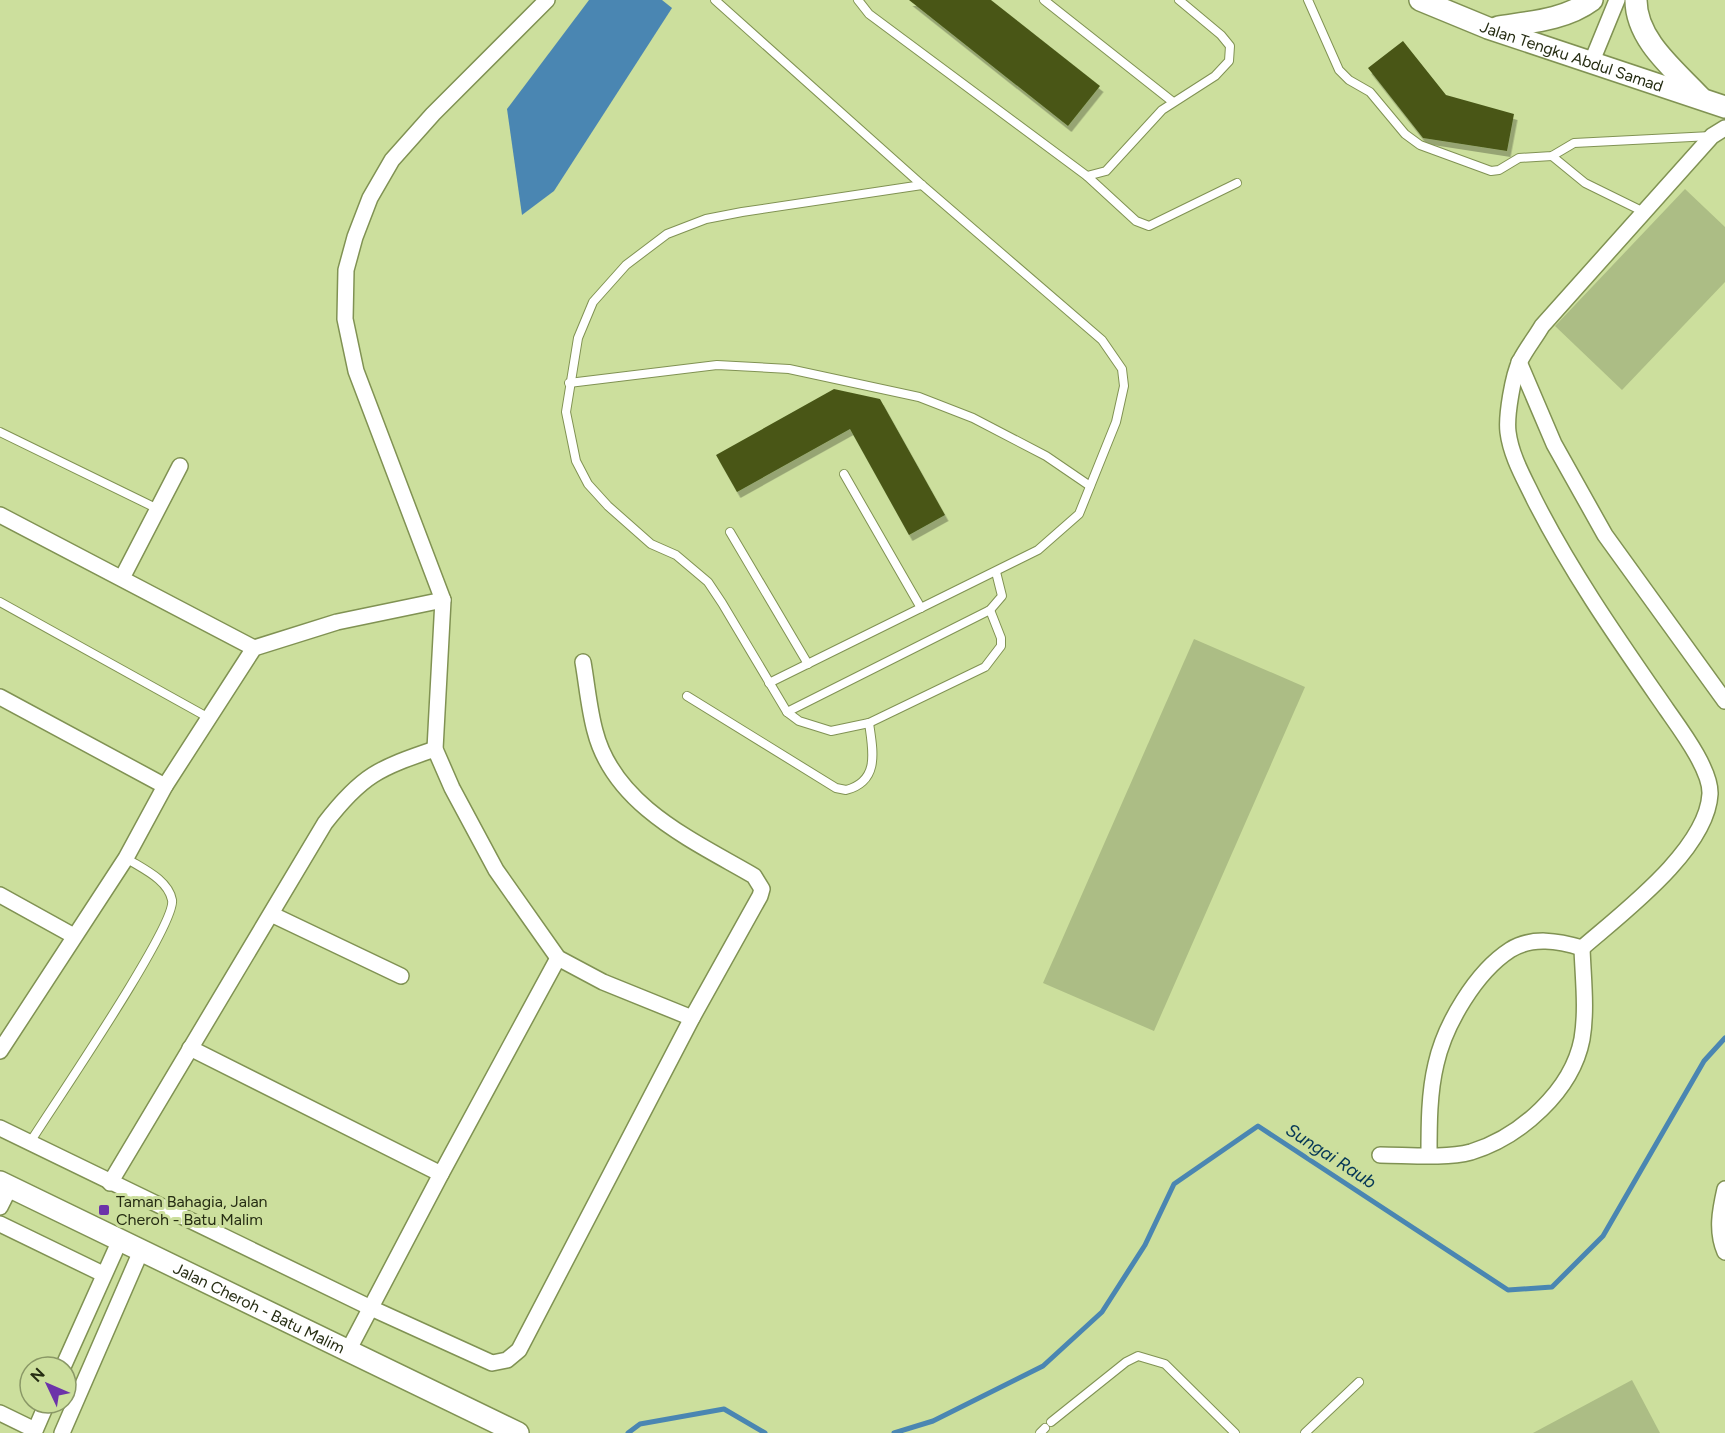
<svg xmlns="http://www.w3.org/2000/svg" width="1725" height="1433" font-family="Figtree,sans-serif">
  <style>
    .green { fill: #acbd85 }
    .water { fill: #4a86b2 }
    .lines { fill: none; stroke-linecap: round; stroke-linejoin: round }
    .stream { stroke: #4a86b2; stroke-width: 5 }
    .building { fill: #485718; filter: url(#shadow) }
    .lane-casing { stroke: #809253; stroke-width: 10 }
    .street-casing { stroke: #809253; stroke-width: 18 }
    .secondary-casing { stroke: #809253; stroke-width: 24 }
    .lane { stroke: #fff; stroke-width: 8 }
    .street { stroke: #fff; stroke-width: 15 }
    .secondary { stroke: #fff; stroke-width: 21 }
    .poi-dot { fill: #6c33a9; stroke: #ccdf9d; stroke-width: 2 }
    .labels { text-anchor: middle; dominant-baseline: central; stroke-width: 6; stroke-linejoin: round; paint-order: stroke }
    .street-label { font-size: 16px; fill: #262d13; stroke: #ccdf9d }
    .poi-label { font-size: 16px; fill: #262d13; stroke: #ccdf9d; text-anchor: start }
    .water-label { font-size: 18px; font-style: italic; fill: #053756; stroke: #ccdf9d }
  </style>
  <defs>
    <filter id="shadow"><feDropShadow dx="3.5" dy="6" stdDeviation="0" flood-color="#0004"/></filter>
  </defs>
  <rect width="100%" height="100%" fill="#ccdf9d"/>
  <g class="green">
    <path d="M1685,189l40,38v55l-103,108 -67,-64z"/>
    <path d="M1194,639l111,48 -151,344 -111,-48z"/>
    <path d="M1632,1380l28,53h-127z"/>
  </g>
  <path class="water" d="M589,0h73l10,8 -118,183 -32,24 -15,-106z"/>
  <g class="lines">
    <g class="stream">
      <path d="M628,1433l12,-9 84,-15 41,24"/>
      <path d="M894,1433l39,-12 110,-55 59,-54 43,-67 29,-61 84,-58 250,164 44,-3 51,-51 101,-175 21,-23"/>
    </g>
  </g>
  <g class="building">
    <path d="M909,0h82l109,86 -32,40z"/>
    <path d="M1403,41l43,54 68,19 -7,37 -84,-13 -55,-70z"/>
    <path d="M834,389l46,10 65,116 -36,20 -59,-106 -113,63 -21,-37z"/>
  </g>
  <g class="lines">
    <g class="lane-casing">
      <g id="lane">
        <path d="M715,0l207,185 180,155 20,29 2,17 -8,36 -37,92 -41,36 -269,133"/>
        <path d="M858,0l11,14 218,162 19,-5 56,-61 53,-34 14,-15 1,-15 -9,-11 -42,-35"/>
        <path d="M1044,0l129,102"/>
        <path d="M1308,0l31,70 10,10 21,12 35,42 15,11 71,26 8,-1 20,-12 33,-2 22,-13 137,-7"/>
        <path d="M1552,156l33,27 59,29"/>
        <path d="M1087,176l49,45 13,5 88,-43"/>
        <path d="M922,185l-180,27 -36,7 -39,15 -41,31 -33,37 -15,36 -12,74 10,49 12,23 20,22 43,38 25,11 32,27 14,21 65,109 12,9 32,10 38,-8 116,-56 16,-21v-8l-11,-28"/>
        <path d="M569,383l148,-18 72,4 130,28 54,21 73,38 44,30"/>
        <path d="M0,432l158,77"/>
        <path d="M844,474l77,134"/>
        <path d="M730,532l78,132"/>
        <path d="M0,602l209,116"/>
        <path d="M687,696l149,92 10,2c34,-9 27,-39 23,-67"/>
        <path d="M787,712l203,-102 12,-14 -6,-24"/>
        <path d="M29,1144c21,-34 148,-219 143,-244 -4,-21 -31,-32 -46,-42"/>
        <path d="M1051,1422l75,-60 12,-6 27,8 70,69"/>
        <path d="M1040,1433l5,-5"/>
        <path d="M1305,1433l54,-51"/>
      </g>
    </g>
    <g class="street-casing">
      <g id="street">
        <path d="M547,0l-114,114 -41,46 -22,38 -15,39 -9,33 -1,49 11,52 87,229 -8,149 17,39 44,82 62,88 45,24 89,36"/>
        <path d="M1592,61l25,-61"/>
        <path d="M1519,362l35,82 51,91 120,166"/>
        <path d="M0,515l254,133"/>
        <path d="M122,578l58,-112"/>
        <path d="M0,697l165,89"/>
        <path d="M0,895l74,41"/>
        <path d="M273,915l128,61"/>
        <path d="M1582,948c39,-34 125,-98 128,-154 1,-24 -29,-64 -43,-84 -47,-68 -95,-136 -133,-211 -10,-21 -23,-43 -26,-67 -2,-16 5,-57 12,-71 6,-12 15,-23 22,-35l170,-190 13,-8"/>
        <path d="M190,1048l251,126"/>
        <path d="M0,1051l126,-193 39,-72 89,-138 83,-26 106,-22"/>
        <path d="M0,1128l371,180 121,55 15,-3 12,-10 173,-332 68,-122 2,-7 -8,-13c-60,-35 -140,-70 -159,-145 -6,-22 -8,-46 -12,-69"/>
        <path d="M1380,1155c26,0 65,4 91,-3 49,-15 101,-61 111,-113 5,-30 1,-61 0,-91"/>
        <path d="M1429,1155c0,-30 0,-62 7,-91 9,-40 40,-92 74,-114 22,-14 49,-9 72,-2"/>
        <path d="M110,1183l215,-360c37,-48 54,-55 110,-74"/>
        <path d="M1725,1189c-5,22 -9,42 0,63"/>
        <path d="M0,1207l10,-20"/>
        <path d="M0,1224l103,50"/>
        <path d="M349,1349l92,-175 117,-216"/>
        <path d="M63,1367l57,-127"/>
        <path d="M0,1413l35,17"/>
        <path d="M34,1433l13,-30"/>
        <path d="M62,1433l79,-182"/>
      </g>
    </g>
    <g class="secondary-casing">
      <g id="secondary">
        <path id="s1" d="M1420,0l68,28 237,79"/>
        <path d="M1636,0c0,40 39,70 64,97"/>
        <path d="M1498,27c32,-5 67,-7 94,-27"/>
        <path id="s2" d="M0,1182l518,251"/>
      </g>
    </g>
    <use href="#lane" class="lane"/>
    <use href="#street" class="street"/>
    <use href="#secondary" class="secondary"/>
  </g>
  <rect class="poi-dot" x="98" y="1204" width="12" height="12" rx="3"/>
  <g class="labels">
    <g class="street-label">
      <text stroke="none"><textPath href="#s1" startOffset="162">Jalan Tengku Abdul Samad</textPath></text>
      <text stroke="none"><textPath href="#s2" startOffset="288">Jalan Cheroh - Batu Malim</textPath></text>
    </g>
    <g class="poi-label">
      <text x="116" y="1201">Taman Bahagia, Jalan<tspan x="116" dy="18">Cheroh - Batu Malim</tspan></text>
    </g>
    <g class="water-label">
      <text transform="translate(1331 1156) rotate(33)">Sungai Raub</text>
    </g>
  </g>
  <g transform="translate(48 1385) rotate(314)"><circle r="28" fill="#ccdf9d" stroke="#8a9866" stroke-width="1.5"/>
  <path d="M0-4.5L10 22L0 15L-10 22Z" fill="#6c33a9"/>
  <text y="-9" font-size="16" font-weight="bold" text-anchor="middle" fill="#262d13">N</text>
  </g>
</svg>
